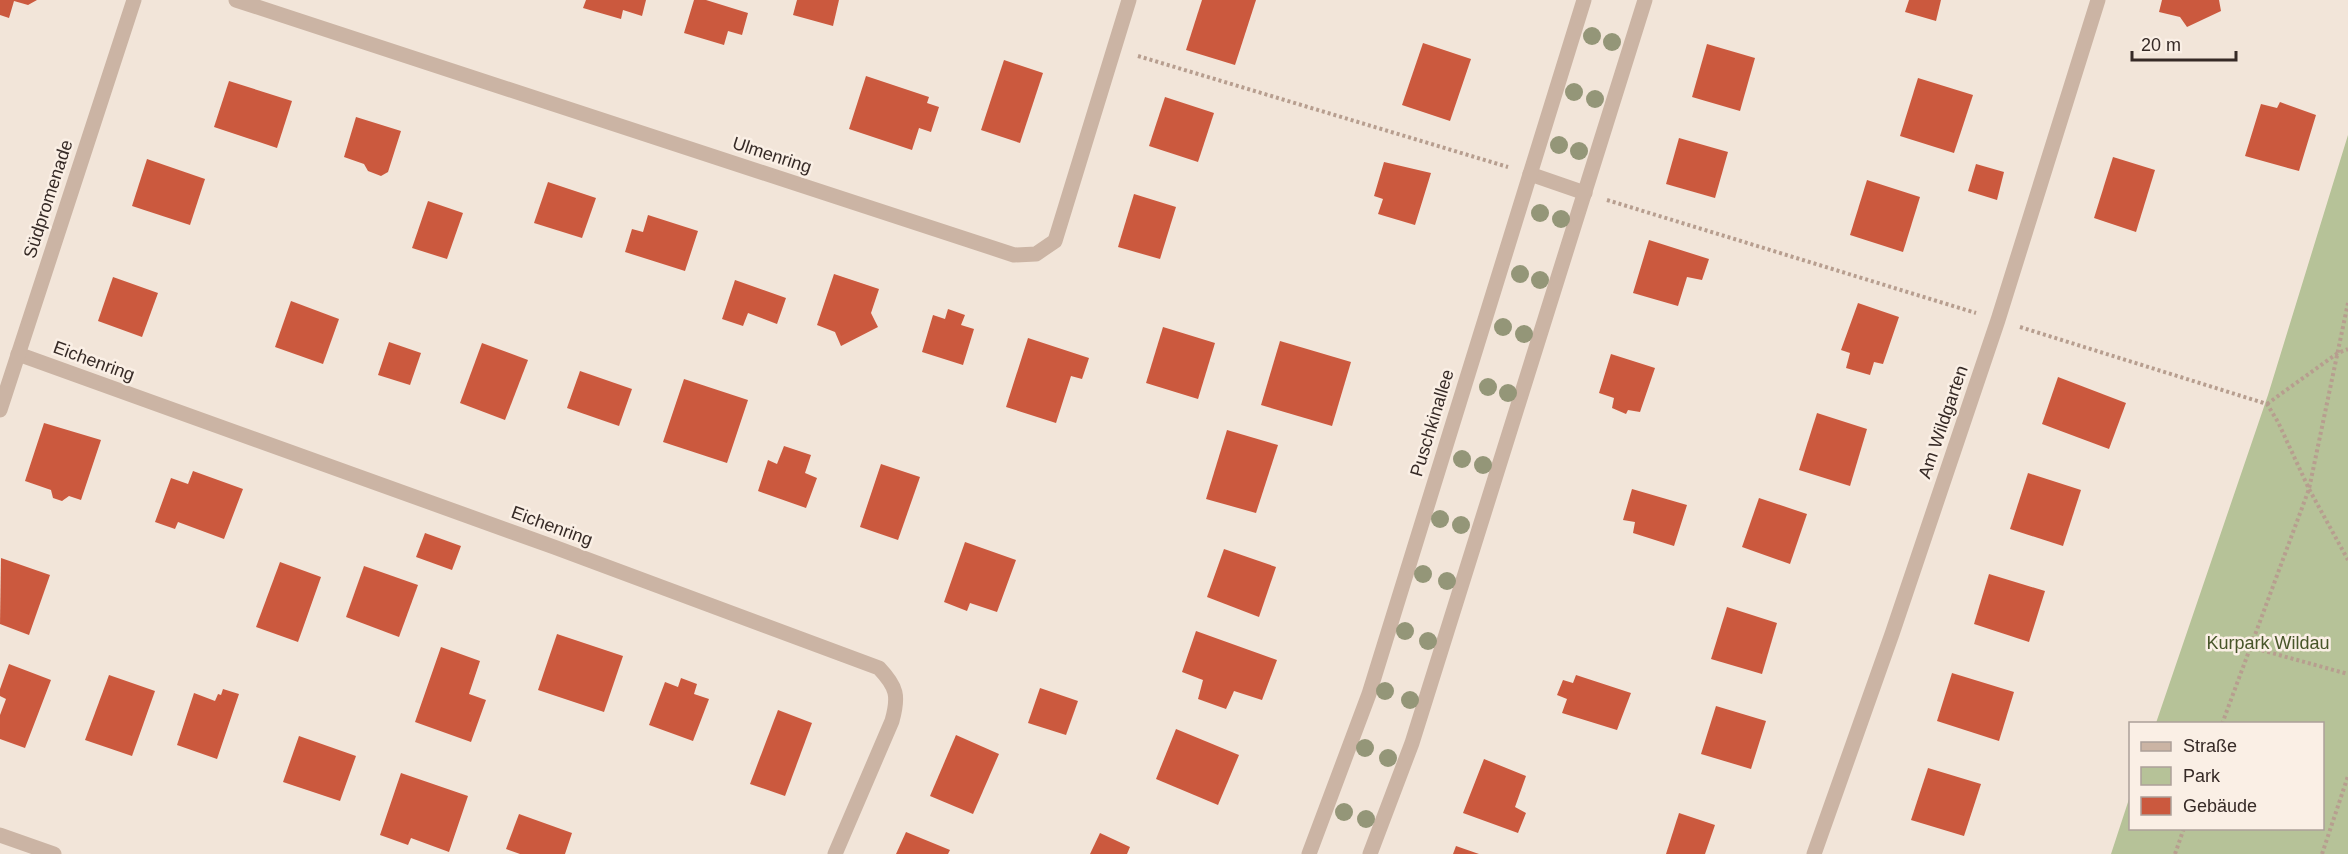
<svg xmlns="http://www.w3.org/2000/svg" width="2348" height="854" font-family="Arial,sans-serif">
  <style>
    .green { fill: #b6c298 }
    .building { fill: #cb593e }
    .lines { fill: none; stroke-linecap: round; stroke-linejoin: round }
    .path { stroke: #b79e8f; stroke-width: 4; stroke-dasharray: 3 3; stroke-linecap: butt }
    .minor { stroke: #cbb4a4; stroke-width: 15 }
    .tree { fill: #949678 }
    .labels { text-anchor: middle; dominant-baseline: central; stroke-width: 5; stroke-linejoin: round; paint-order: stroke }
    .street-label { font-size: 18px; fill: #362a26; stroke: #faefe5 }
    .park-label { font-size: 18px; fill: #475529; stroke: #faefe5 }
  </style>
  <rect width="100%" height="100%" fill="#f2e5d9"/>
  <path class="green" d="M2348,135v719h-237l19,-58v32h192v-104l-166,-1 112,-328z"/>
  <g class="building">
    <path d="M0,0h37l-9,5 -14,-4 -5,17 -9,-3z"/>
    <path d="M586,0h60l-4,16 -19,-6 -2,9 -38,-11z"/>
    <path d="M694,0h12l42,13 -6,22 -14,-4 -4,14 -40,-12z"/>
    <path d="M797,0h42l-6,26 -40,-11z"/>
    <path d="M1202,0h54l-21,65 -49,-15z"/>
    <path d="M1909,0h32l-5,21 -31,-9z"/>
    <path d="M2162,0h57l2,11 -34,16 -7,-10 -21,-5z"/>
    <path d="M1423,43l48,16 -21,62 -48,-16z"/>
    <path d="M1707,44l48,14 -15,53 -48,-14z"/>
    <path d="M1004,60l39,13 -23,70 -39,-13z"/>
    <path d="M866,76l63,21 -2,6 12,4 -8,25 -12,-4 -7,22 -63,-21z"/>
    <path d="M1918,78l55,17 -19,58 -54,-17z"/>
    <path d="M229,81l63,20 -15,47 -63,-21z"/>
    <path d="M1165,97l49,16 -16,49 -49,-16z"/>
    <path d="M2280,102l36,13 -17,56 -54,-15 16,-52 16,4z"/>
    <path d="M356,117l45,14 -13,41 -7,4 -13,-5 -4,-7 -20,-7z"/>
    <path d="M1679,138l49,14 -13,46 -49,-14z"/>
    <path d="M2113,157l42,13 -19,62 -42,-14z"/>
    <path d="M147,159l58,20 -15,46 -58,-19z"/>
    <path d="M1384,162l47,11 -16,52 -37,-11 5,-15 -9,-3z"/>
    <path d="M1976,164l28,8 -7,28 -29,-9z"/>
    <path d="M1867,180l53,17 -17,55 -53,-17z"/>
    <path d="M548,182l48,16 -14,40 -48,-15z"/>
    <path d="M1134,194l42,13 -16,52 -42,-12z"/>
    <path d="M428,201l35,12 -16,46 -35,-11z"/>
    <path d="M648,215l50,16 -13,40 -60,-19 7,-23 11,3z"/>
    <path d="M1649,240l60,19 -7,21 -15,-3 -9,29 -45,-13z"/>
    <path d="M834,274l45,15 -8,24 7,14 -37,19 -6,-14 -18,-7z"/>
    <path d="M113,277l45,16 -16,44 -44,-16z"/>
    <path d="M735,280l51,18 -9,26 -29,-11 -5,13 -21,-7z"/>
    <path d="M291,301l48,18 -16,45 -48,-17z"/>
    <path d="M1858,303l41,14 -16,47 -9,-2 -4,13 -24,-7 4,-15 -9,-3z"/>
    <path d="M948,309l17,6 -4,10 13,4 -11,36 -41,-13 11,-37 12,4z"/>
    <path d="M1163,327l52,16 -17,56 -52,-16z"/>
    <path d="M1028,338l61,20 -7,21 -11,-3 -15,47 -50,-16z"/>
    <path d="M1280,341l71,21 -19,64 -71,-21z"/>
    <path d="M389,342l32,11 -11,32 -32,-10z"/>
    <path d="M482,343l46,17 -23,60 -45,-17z"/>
    <path d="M1611,354l44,14 -15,44 -12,-2 -2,4 -14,-6 2,-10 -15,-5z"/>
    <path d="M580,371l52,18 -13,37 -52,-18z"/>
    <path d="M2058,377l68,26 -17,46 -67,-25z"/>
    <path d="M684,379l64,21 -21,63 -64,-21z"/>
    <path d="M1817,413l50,16 -17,57 -51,-16z"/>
    <path d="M44,423l57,17 -20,60 -12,-4 -7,5 -9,-3 -2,-8 -26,-9z"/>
    <path d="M1227,430l51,15 -22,68 -50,-14z"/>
    <path d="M784,446l27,9 -6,18 12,5 -11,30 -48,-17 10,-31 9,4z"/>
    <path d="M881,464l39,13 -22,63 -38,-13z"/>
    <path d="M193,471l50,18 -19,50 -46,-17 -3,7 -20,-7 16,-44 17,6z"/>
    <path d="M2028,473l53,17 -18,56 -53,-17z"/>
    <path d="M1632,489l55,16 -13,41 -41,-13 2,-11 -12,-2z"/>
    <path d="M1759,498l48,16 -17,50 -48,-17z"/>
    <path d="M425,533l36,13 -9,24 -36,-13z"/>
    <path d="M965,542l51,18 -19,52 -27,-9 -3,8 -23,-9z"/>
    <path d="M1224,549l52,18 -17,50 -52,-20z"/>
    <path d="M1,558l49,17 -21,60 -29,-11z"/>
    <path d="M280,562l41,15 -23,65 -42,-15z"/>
    <path d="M364,566l54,19 -19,52 -53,-20z"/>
    <path d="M1989,574l56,17 -16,51 -55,-18z"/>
    <path d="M1727,607l50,16 -15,51 -51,-15z"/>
    <path d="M1196,631l81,29 -15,40 -28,-9 -8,18 -28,-10 5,-19 -21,-8z"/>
    <path d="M557,634l66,22 -19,56 -66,-22z"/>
    <path d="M441,647l39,14 -11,33 17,6 -15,42 -56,-20z"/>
    <path d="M9,664l42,16 -26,68 -25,-9v-24l6,-16 -6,-3v-7z"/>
    <path d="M1952,673l62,19 -15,49 -62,-20z"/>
    <path d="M109,675l46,16 -23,65 -47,-16z"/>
    <path d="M1576,675l55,18 -14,37 -55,-17 5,-14 -10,-4 6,-15 10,3z"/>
    <path d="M681,678l16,6 -3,10 15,5 -16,42 -44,-16 16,-43 13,5z"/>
    <path d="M1040,688l38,13 -12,34 -38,-12z"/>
    <path d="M223,689l16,5 -22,65 -40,-14 17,-52 21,8 3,-7 3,1z"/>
    <path d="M1716,706l50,15 -15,48 -50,-15z"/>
    <path d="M778,710l34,13 -27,73 -35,-12z"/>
    <path d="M1176,729l63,26 -21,50 -62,-26z"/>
    <path d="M956,735l43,19 -26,60 -43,-18z"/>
    <path d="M299,736l57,20 -16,45 -57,-19z"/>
    <path d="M1484,759l42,17 -11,31 11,6 -8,20 -55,-20z"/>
    <path d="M1928,768l53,16 -17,52 -53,-16z"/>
    <path d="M401,773l67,23 -19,56 -38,-14 -3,7 -28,-10z"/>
    <path d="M1679,813l36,12 -10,29h-39z"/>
    <path d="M519,814l53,19 -7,21h-45l-14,-5z"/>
    <path d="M906,832l44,18 -2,4h-52z"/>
    <path d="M1100,833l30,14 -3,7h-37z"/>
    <path d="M1456,846l23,8h-26z"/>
  </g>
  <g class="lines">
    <g class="path">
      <path d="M1138,56l370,111"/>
      <path d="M1607,200l369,113"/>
      <path d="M2020,327l247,77 11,18 31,67 39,71"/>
      <path d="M2267,404l71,-51 10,-4"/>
      <path d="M2250,647l98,27"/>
      <path d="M2222,724l87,-235 39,-186"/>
      <path d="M2175,854l9,-26"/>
      <path d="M2322,854l26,-78"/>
    </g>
    <g class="minor">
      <path d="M236,0l778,255 22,-1 19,-13 74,-241"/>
      <path d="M1530,174l55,19"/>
      <path d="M18,354l536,193 325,121c18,19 20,28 13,53l-57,133"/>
      <path d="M0,410l134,-410"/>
      <path d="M0,835l54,19"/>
      <path d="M1309,854l60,-160 215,-694"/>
      <path d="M1370,854l42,-111 233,-743"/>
      <path d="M1814,854l78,-220 106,-314 100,-320"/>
    </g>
  </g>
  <g class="tree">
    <circle cx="1592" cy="36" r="9"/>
    <circle cx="1612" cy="42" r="9"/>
    <circle cx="1574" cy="92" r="9"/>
    <circle cx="1595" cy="99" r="9"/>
    <circle cx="1559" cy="145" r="9"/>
    <circle cx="1579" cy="151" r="9"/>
    <circle cx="1540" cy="213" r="9"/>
    <circle cx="1561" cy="219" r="9"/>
    <circle cx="1520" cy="274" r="9"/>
    <circle cx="1540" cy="280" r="9"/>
    <circle cx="1503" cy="327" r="9"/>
    <circle cx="1524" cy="334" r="9"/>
    <circle cx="1488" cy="387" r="9"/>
    <circle cx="1508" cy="393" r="9"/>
    <circle cx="1462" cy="459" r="9"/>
    <circle cx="1483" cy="465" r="9"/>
    <circle cx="1440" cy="519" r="9"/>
    <circle cx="1461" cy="525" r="9"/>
    <circle cx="1423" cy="574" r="9"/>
    <circle cx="1447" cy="581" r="9"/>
    <circle cx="1405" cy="631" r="9"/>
    <circle cx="1428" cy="641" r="9"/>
    <circle cx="1385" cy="691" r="9"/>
    <circle cx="1410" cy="700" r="9"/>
    <circle cx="1365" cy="748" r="9"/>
    <circle cx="1388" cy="758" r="9"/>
    <circle cx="1344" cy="812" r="9"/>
    <circle cx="1366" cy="819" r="9"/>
  </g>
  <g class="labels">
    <g class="street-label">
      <text transform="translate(772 155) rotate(18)">Ulmenring</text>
      <text transform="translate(48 199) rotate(-72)">Südpromenade</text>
      <text transform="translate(94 361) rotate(20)">Eichenring</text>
      <text transform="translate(1943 422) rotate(-71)">Am Wildgarten</text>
      <text transform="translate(1432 423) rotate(-73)">Puschkinallee</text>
      <text transform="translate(552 526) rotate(20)">Eichenring</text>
    </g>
    <g class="park-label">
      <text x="2268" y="643">Kurpark Wildau</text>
    </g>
  </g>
  <rect x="2129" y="722" width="195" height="108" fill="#faefe5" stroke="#aca099" stroke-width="1.5"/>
  <rect x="2141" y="742" width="30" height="9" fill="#cbb4a4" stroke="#aca099" stroke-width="1.5"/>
  <text x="2183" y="752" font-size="18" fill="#362a26">Straße</text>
  <rect x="2141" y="767" width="30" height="18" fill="#b6c298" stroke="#aca099" stroke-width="1.5"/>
  <text x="2183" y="782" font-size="18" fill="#362a26">Park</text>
  <rect x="2141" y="797" width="30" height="18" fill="#cb593e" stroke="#aca099" stroke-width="1.5"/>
  <text x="2183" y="812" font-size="18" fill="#362a26">Gebäude</text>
  <path d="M2132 51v9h104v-9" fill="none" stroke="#362a26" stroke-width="3"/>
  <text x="2141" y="51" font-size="18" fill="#362a26" stroke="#faefe5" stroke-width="4.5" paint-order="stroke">20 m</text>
</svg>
